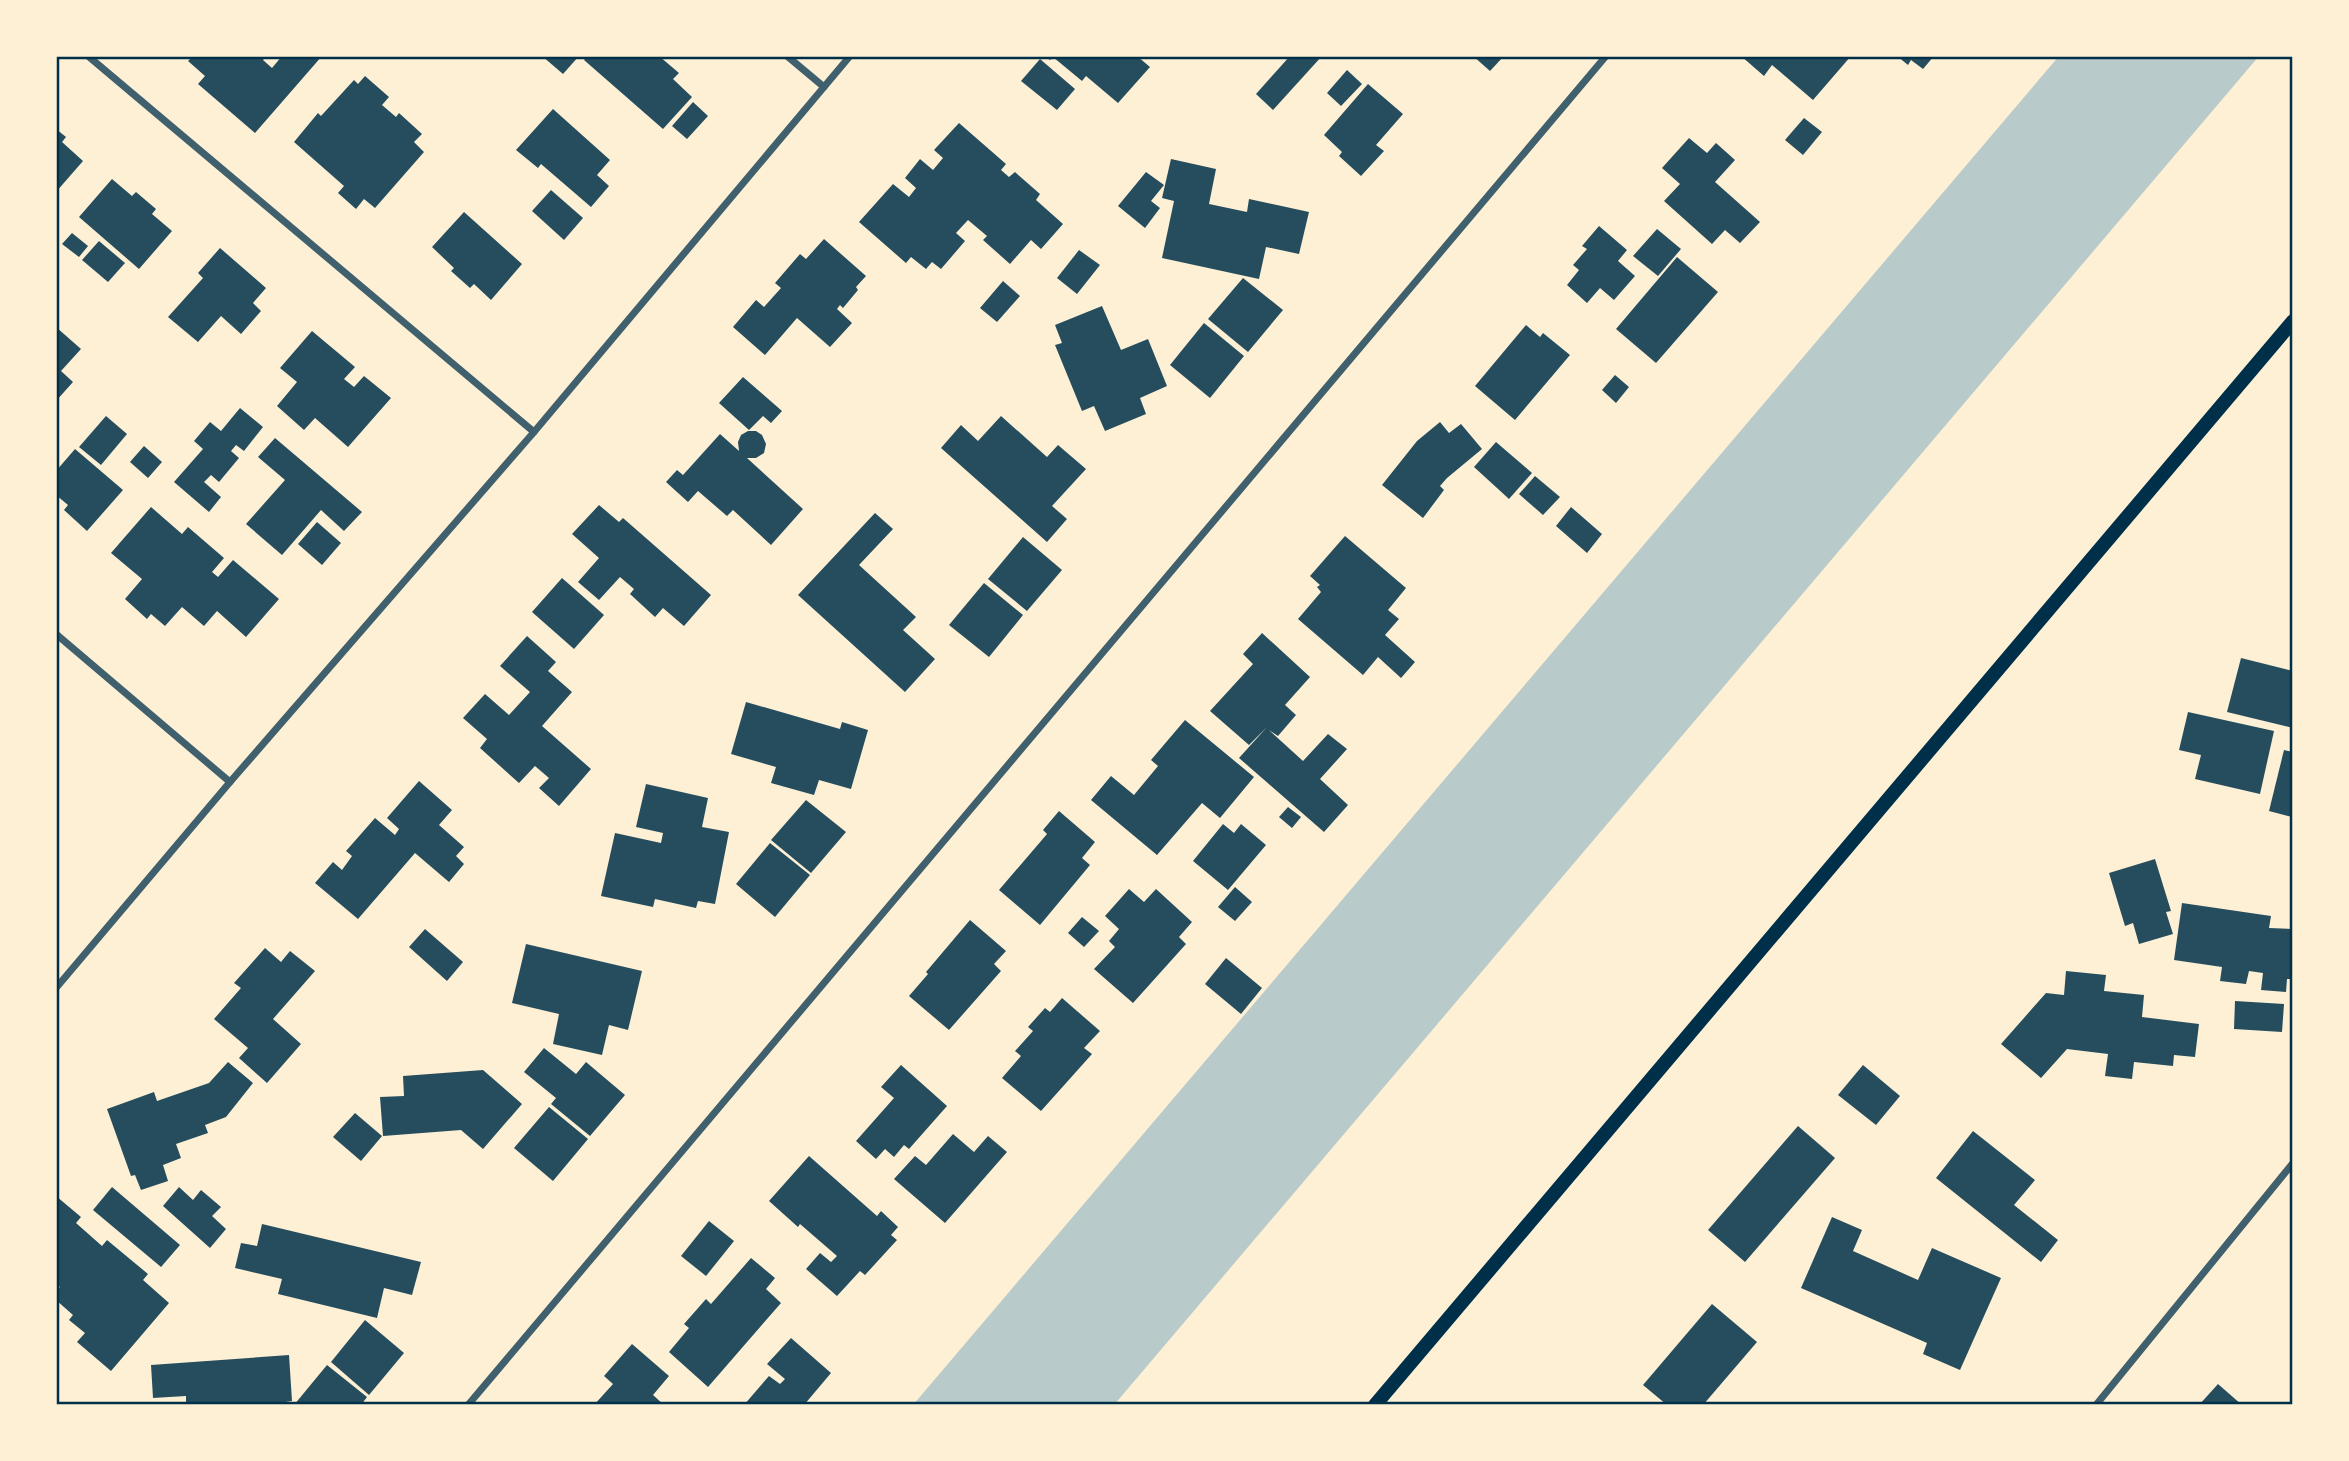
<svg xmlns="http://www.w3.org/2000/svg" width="2349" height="1461" font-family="'Zilla Slab',serif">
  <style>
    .green { fill: #b9caca }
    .building { fill: #264d5e }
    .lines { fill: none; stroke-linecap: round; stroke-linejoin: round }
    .minor { stroke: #3f606c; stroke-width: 7 }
    .secondary { stroke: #003049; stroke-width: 14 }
    .neatline { fill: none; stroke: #003049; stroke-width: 2.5 }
  </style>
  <rect width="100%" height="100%" fill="#fdf0d5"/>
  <path class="green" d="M2059,56h200l-1145,1349h-201z"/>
  <g class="building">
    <path d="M193,56h73l-3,4 9,8 10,-12h40l-67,77 -57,-49 7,-8 -17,-15z"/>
    <path d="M542,56h37l-16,18z"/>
    <path d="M587,56h72l20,17 -6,6 19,18 -29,32 -79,-69z"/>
    <path d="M1044,56h93l13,11 -32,36 -32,-27 -4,5 -29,-24 -3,3z"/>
    <path d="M1290,56h32l-49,54 -17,-16z"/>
    <path d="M1473,56h31l-14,15z"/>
    <path d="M1741,56h110l-38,44 -41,-35 -8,11z"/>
    <path d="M1897,56h37l-11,13 -12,-9 -3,5z"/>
    <path d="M1040,59l35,30 -18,21 -36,-29z"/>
    <path d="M1347,70l15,14 -21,22 -14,-13z"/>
    <path d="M365,76l24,21 -7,8 14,12 3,-4 23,21 -8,8 10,10 -49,56 -11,-9 -8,10 -18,-16 6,-7 -50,-44 24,-29 3,3 33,-36 4,4z"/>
    <path d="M1368,84l35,30 -27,31 8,6 -23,25 -22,-20 3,-4 -18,-17z"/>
    <path d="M693,102l15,14 -21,23 -15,-13z"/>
    <path d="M553,109l57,51 -13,15 12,11 -18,21 -50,-43 -3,4 -22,-18z"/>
    <path d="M1804,118l18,14 -19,23 -18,-15z"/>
    <path d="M959,123l47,41 -5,6 8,7 6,-5 25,22 -4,6 27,24 -22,25 -10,-9 -21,24 -27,-24 4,-4 -19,-16 -12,13 9,8 -24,28 -9,-7 -6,7 -15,-12 -5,6 -47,-41 34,-38 16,13 7,-9 -11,-10 15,-19 13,11 10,-12 -9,-8z"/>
    <path d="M56,129l10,8 -4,5 21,19 -27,31z"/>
    <path d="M1689,138l18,15 9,-10 19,17 -20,22 45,40 -20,21 -15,-13 -13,14 -48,-43 16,-17 -18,-16z"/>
    <path d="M1171,159l45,10 -7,35 38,8 2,-13 60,13 -10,42 -33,-7 -7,32 -97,-21 12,-57 -12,-3z"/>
    <path d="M1146,172l18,13 -13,16 9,7 -15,20 -27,-22z"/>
    <path d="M112,179l20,17 4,-4 20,17 -4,5 20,17 -33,38 -60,-52z"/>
    <path d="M551,190l32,28 -19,22 -32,-29z"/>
    <path d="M464,212l58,52 -31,36 -17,-16 -4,4 -19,-17 3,-3 -22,-21z"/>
    <path d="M1599,226l28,24 -9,11 17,15 -21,24 -14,-12 -13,15 -20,-18 12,-15 -6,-5 14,-16 -5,-3z"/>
    <path d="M1657,229l24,20 -23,27 -25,-20z"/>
    <path d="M72,233l16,13 -9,11 -17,-13z"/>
    <path d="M824,239l42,37 -10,11 2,3 -15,18 -3,-3 -3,4 15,14 -22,24 -33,-29 -32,37 -32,-28 23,-27 8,7 17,-19 -6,-5 25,-29 6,5z"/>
    <path d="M99,241l26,22 -17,19 -26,-22z"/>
    <path d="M220,248l46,40 -13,15 8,8 -20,23 -20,-18 -23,26 -30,-25 35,-39 -5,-5z"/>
    <path d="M1079,250l21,15 -23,29 -20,-16z"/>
    <path d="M1677,257l41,35 -62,71 -40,-34z"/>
    <path d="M1243,278l40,32 -35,42 -40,-33z"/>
    <path d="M1003,281l17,15 -23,26 -17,-14z"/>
    <path d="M1102,306l19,44 27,-11 19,47 -27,12 6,16 -41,17 -11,-25 -12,5 -27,-66 7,-2 -7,-18z"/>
    <path d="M1204,323l40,33 -34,42 -40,-33z"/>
    <path d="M1526,325l14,12 3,-4 27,22 -55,65 -40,-34z"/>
    <path d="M56,327l25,22 -20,22 12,11 -17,19z"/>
    <path d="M312,331l43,36 -11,12 10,8 10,-11 27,22 -43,49 -33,-29 -11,12 -27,-24 20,-24 -17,-14z"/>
    <path d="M1615,375l14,12 -13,16 -14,-13z"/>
    <path d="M743,377l39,34 -11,12 -8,-7 -14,14 -30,-27z"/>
    <path d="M240,408l23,19 -19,24 -8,-6 -5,6 8,7 -20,24 -8,-7 -7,7 17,15 -12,15 -35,-30 29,-33 -9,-8 16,-19 11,9z"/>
    <path d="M106,416l21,18 -26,31 -22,-18z"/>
    <path d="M1001,416l46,41 11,-12 28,24 -34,37 15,13 -20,23 -106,-94 20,-23 17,16z"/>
    <path d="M1440,422l9,11 12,-9 21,25 -35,29 -7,8 4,4 -21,28 -41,-33 35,-44z"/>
    <path d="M748,431h8l6,4 4,9 -2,9 -8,5h-9l56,51 -32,36 -38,-35 -6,6 -29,-25 -10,11 -22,-20 11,-12 6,5 37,-41 19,17 -1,-9 3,-7z"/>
    <path d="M275,438l87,74 -18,19 -23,-21 -39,45 -36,-31 39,-44 -27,-23z"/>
    <path d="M1496,442l36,31 -23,26 -35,-32z"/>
    <path d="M144,446l18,16 -14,16 -18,-16z"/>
    <path d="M75,449l48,41 -36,41 -23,-21 4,-5 -12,-10v-24z"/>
    <path d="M1535,476l25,21 -17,18 -24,-21z"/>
    <path d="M599,505l20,17 4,-4 88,77 -27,31 -21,-18 -8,9 -25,-23 4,-5 -14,-12 -21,23 -21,-18 21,-24 -27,-24z"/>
    <path d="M151,507l31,27 6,-7 36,31 -12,14 6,5 15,-17 46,39 -33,38 -29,-26 -13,15 -22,-19 -17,19 -14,-12 -4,5 -22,-20 17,-20 -31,-26z"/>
    <path d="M1571,507l31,27 -15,19 -31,-27z"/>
    <path d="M875,513l18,16 -34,36 57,52 -13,13 32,29 -30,33 -107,-97z"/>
    <path d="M317,522l24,21 -19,22 -24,-21z"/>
    <path d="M1345,536l61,52 -18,22 11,9 -14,16 30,27 -14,16 -23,-21 -15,18 -65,-56 23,-27 -4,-5 3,-2 -10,-9z"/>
    <path d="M1023,537l39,33 -35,41 -39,-32z"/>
    <path d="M562,578l42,37 -30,34 -42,-37z"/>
    <path d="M984,583l39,32 -34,42 -40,-32z"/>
    <path d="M1262,633l48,44 -25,28 11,10 -18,21 -9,-6 34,31 25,-27 19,15 -27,30 28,26 -24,27 -85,-74 28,-31 -18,18 -39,-34 43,-47 -10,-10z"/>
    <path d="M527,636l29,26 -8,9 24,21 -30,34 49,43 -32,37 -20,-18 10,-10 -14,-12 -16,17 -39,-35 7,-9 -24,-21 22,-24 24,21 21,-23 -30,-26z"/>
    <path d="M2241,658l52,13v57l-66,-16z"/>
    <path d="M746,702l94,27 2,-7 26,8 -17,59 -32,-9 -5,15 -43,-12 5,-16 -45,-13z"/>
    <path d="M2188,712l86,19 -14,63 -65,-15 6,-24 -22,-5z"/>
    <path d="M1185,720l69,57 -34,41 -18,-15 -45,52 -66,-55 20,-24 23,19 24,-29 -7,-6z"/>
    <path d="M2284,750l9,2 -1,65 -23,-6z"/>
    <path d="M419,781l33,29 -13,15 25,22 -8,9 8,8 -15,18 -34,-29 -57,66 -43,-36 18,-21 9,8 10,-14 -6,-5 29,-33 20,17 4,-6 -12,-11z"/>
    <path d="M646,784l62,14 -6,29 27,5 -14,72 -17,-3 -2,7 -41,-9 -2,8 -52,-11 14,-63 46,10 2,-10 -27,-6z"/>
    <path d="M806,800l40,32 -35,41 -40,-33z"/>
    <path d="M1288,807l13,10 -9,11 -13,-11z"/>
    <path d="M1059,811l36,31 -13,16 8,7 -50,60 -41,-35 48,-56 -4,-4z"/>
    <path d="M1223,824l11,9 7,-9 25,21 -38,45 -35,-29z"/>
    <path d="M770,843l40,32 -35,42 -39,-33z"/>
    <path d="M2155,859l16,52 -5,1 7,22 -34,10 -6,-21 -8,3 -16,-53z"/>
    <path d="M1235,887l17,15 -17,19 -17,-14z"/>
    <path d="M1129,889l15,13 12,-13 36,33 -13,15 7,7 -53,59 -39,-34 21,-22 -6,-6 10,-12 -14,-13z"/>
    <path d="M2182,903l89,13 -2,12 24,1v50h-6l-1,13 -25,-2 2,-17 -14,-2 -3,13 -26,-3 2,-14 -48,-7z"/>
    <path d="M1082,917l17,14 -15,16 -16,-14z"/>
    <path d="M970,920l36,31 -12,13 7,7 -52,59 -40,-34 19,-22 -2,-2z"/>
    <path d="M425,929l38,33 -16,19 -38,-34z"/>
    <path d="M526,944l116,27 -14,59 -19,-5 -7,30 -49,-11 6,-30 -47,-11z"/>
    <path d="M265,948l16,14 9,-11 25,20 -42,48 28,25 -34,39 -28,-25 9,-10 -34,-29 27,-31 -7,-5z"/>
    <path d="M1226,958l36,30 -21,26 -36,-30z"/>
    <path d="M2066,971l40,4 -2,16 40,4 -2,22 57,7 -4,33 -21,-2 -1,11 -39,-4 -2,17 -27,-3 3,-22 -41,-5 -26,29 -40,-34 45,-51 18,2z"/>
    <path d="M1062,998l38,33 -16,17 8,6 -51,57 -39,-33 19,-22 -6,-5 18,-20 -5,-4 17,-19 5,4z"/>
    <path d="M2235,1001l49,3 -2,28 -48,-3z"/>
    <path d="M544,1048l32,26 10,-12 39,33 -35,41 -39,-32 5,-6 -32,-26z"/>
    <path d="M228,1062l25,21 -27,34 -21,8 3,8 -32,11 5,14 -18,7 5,16 -27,9 -6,-15 -4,1 -24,-67 47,-17 3,9 52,-18z"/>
    <path d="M901,1065l46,41 -38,43 -5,-4 -10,12 -9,-8 -9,10 -20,-18 38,-43 -13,-11z"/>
    <path d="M1863,1065l37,31 -24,29 -38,-30z"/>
    <path d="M483,1070l39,34 -39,45 -22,-19 -78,6 -3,-39 24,-1 -1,-20z"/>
    <path d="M549,1107l39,32 -35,42 -39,-33z"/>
    <path d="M355,1113l27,23 -21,25 -28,-24z"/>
    <path d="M1798,1126l37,32 -90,104 -37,-32z"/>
    <path d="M1973,1131l62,49 -21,25 44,35 -17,22 -105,-84z"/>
    <path d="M953,1134l21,18 14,-16 19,16 -62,71 -51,-44 21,-23 11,9z"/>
    <path d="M809,1156l68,60 4,-5 17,16 -7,8 6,5 -32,35 -5,-4 -23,25 -31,-27 14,-16 11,9 6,-6 -37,-32 -2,3 -29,-26z"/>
    <path d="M112,1187l68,58 -19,22 -68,-57z"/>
    <path d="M179,1187l14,13 8,-10 20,17 -9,9 14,13 -16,19 -47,-42z"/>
    <path d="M56,1196l25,21 -5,6 26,23 5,-6 41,34 -5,6 26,23 -58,68 -34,-29 8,-9 -16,-13 4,-5 -17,-15v-9l4,-4 -4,-3z"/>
    <path d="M1832,1217l30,13 -9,21 65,29 14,-32 69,30 -41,92 -37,-16 4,-11 -126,-55z"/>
    <path d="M709,1221l25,20 -28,35 -25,-20z"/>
    <path d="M262,1224l159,38 -9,33 -28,-7 -7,30 -99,-24 4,-15 -47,-11 6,-25 16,3z"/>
    <path d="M751,1258l24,20 -9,11 15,14 -73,84 -39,-35 20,-24 -5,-4 22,-25 5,5z"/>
    <path d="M1712,1304l45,38 -54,63h-36l-24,-20z"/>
    <path d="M365,1320l39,33 -35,42 -38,-33z"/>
    <path d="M791,1338l40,35 -27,32h-60l25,-29 11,8 5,-5 -18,-15z"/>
    <path d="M632,1344l37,32 -16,19 11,10h-70l19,-21 -9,-8z"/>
    <path d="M289,1355l3,46 -13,2v2h-93v-9l-33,2 -2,-33z"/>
    <path d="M327,1365l40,32 -6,8h-67z"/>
    <path d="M2218,1384l24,21h-43z"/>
  </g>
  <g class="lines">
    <g class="minor">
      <path d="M88,56l446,376"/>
      <path d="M787,56l37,31"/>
      <path d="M56,634l174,148"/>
      <path d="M56,988l174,-206 304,-350 316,-376"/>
      <path d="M468,1405l1138,-1349"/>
      <path d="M2096,1405l197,-242"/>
    </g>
    <path class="secondary" d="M1375,1405l918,-1084"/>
  </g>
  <rect width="2349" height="1461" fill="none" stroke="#fdf0d5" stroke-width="116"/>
  <rect x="58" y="58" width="2233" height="1345" class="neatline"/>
</svg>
